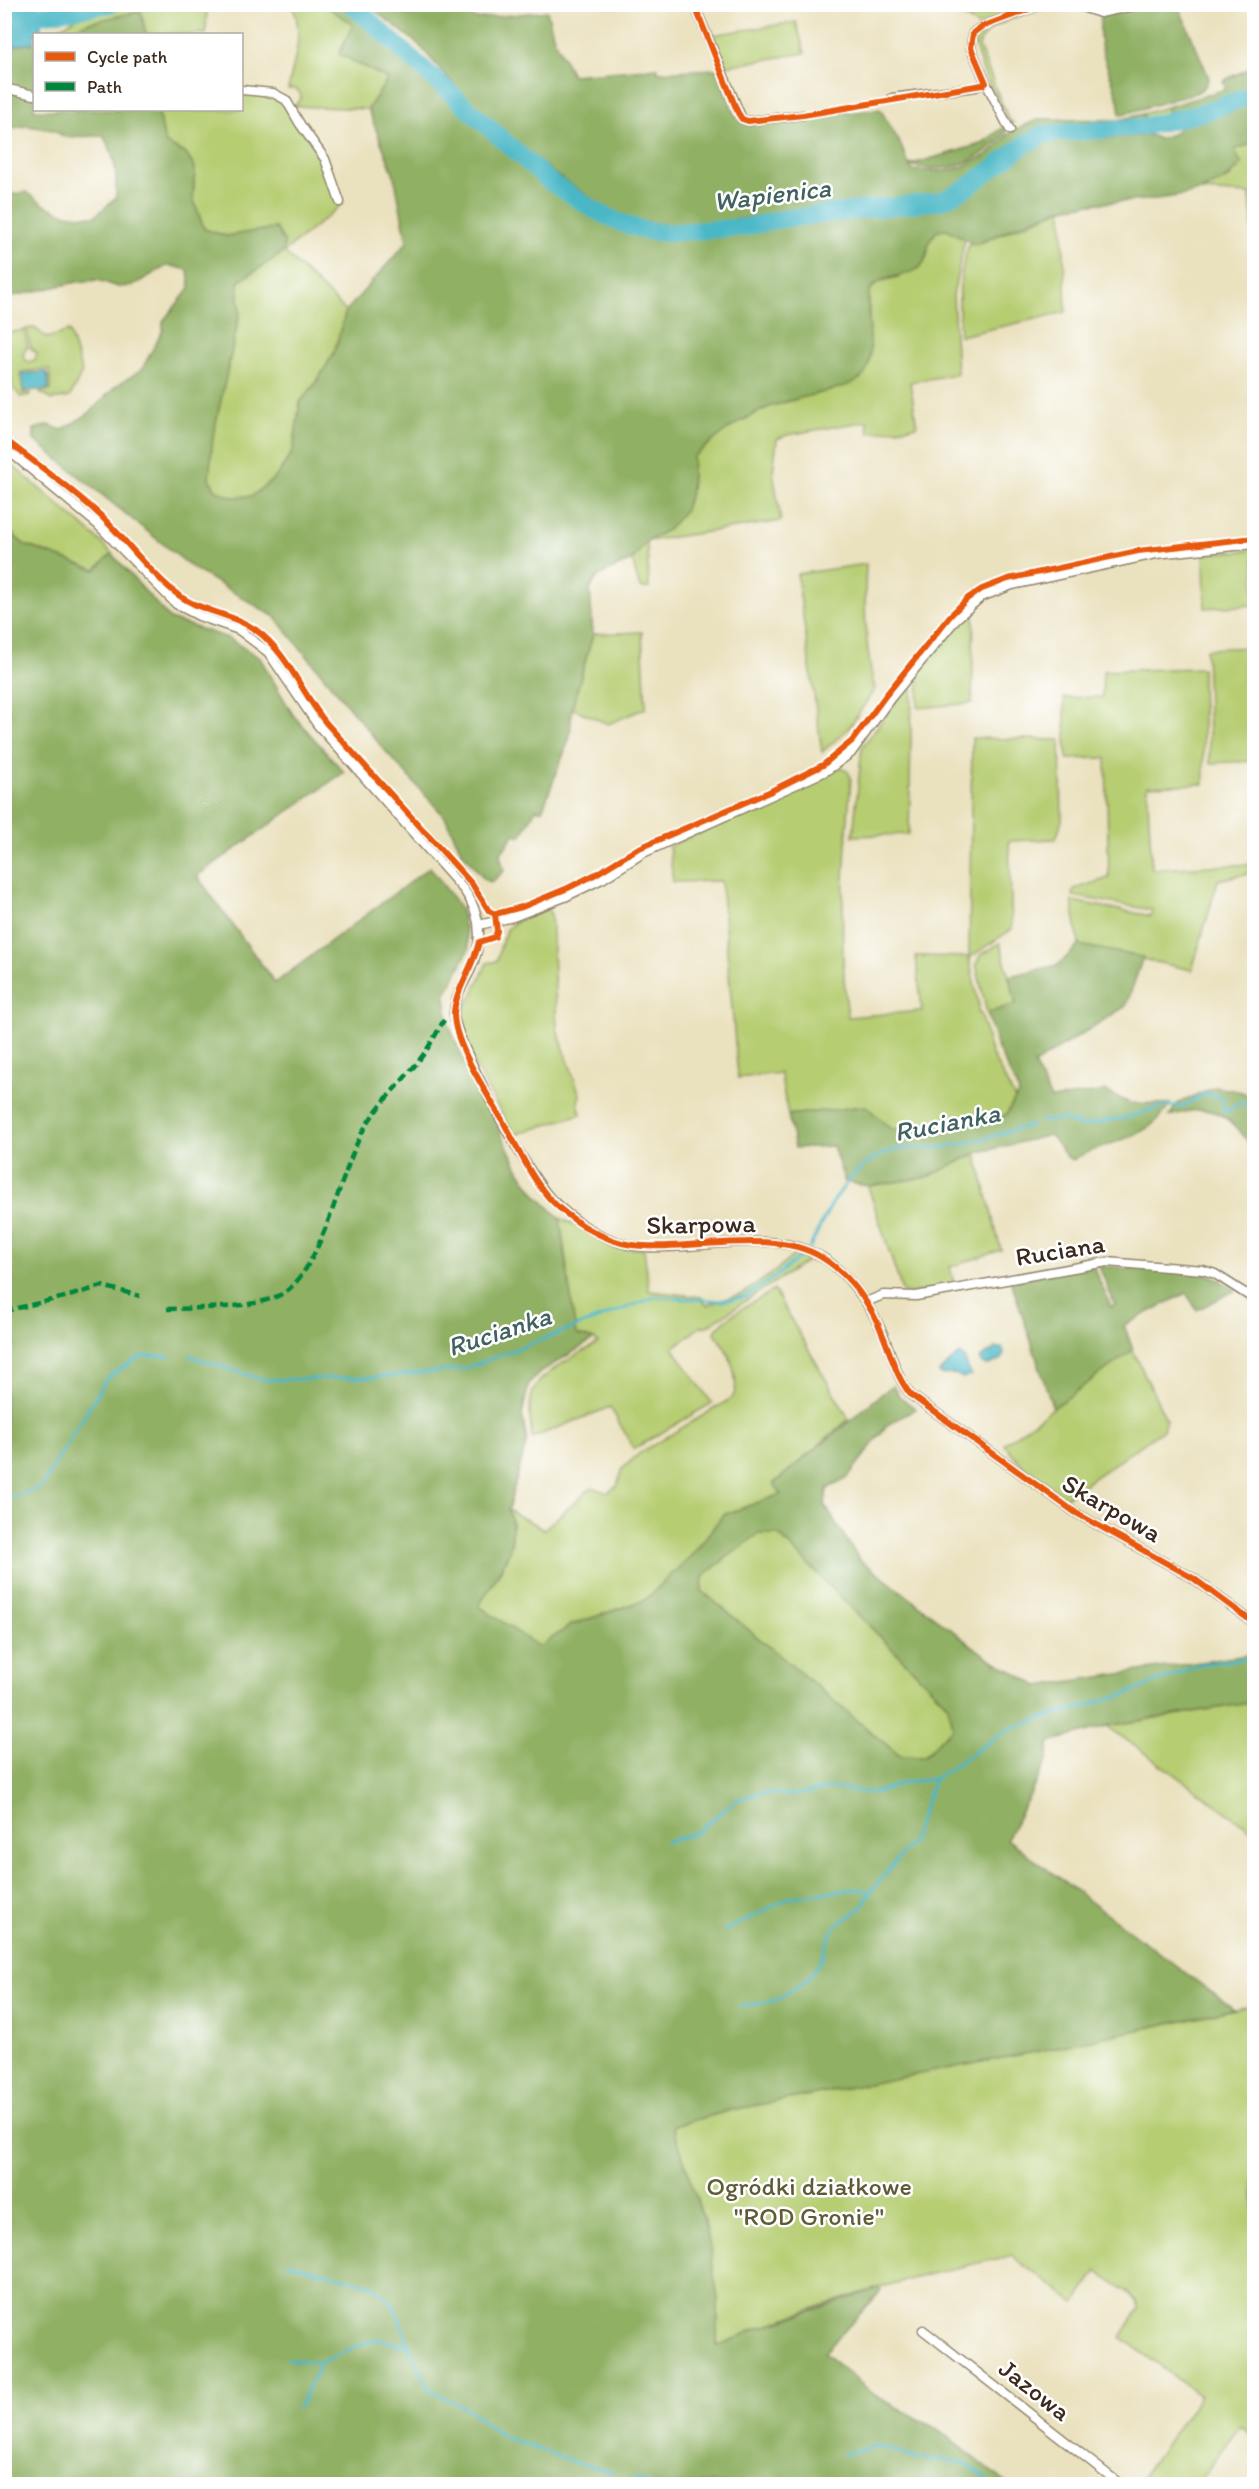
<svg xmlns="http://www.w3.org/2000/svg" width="1259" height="2489" font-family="Itim,sans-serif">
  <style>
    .industrial { fill: #cfbdcf }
    .green { fill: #b6cd72; stroke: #787c48; stroke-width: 1.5 }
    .forest { fill: #90b064; stroke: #666d41; stroke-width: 1.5; fill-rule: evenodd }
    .water { fill: #4ab7c6; stroke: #427072; stroke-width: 1.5 }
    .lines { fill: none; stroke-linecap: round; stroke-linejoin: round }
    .stream { stroke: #4ab7c6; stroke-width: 3 }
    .river { stroke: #4ab7c6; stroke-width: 18 }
    .street-casing { stroke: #92866e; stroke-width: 11 }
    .street { stroke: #fff; stroke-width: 8 }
    .quiet { stroke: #00873e; stroke-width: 4.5; stroke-dasharray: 9 4.5; stroke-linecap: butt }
    .cycleway-casing { stroke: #fff; stroke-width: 10 }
    .cycleway { stroke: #e8590c; stroke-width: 6 }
    .labels { text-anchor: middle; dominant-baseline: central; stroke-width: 5; stroke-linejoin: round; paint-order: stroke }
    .street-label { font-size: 26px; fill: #3b2a1e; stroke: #fff }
    .park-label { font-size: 26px; fill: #605b37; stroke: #fff }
    .water-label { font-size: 27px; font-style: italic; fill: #416261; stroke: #fff }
  </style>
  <rect width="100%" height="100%" fill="#fff"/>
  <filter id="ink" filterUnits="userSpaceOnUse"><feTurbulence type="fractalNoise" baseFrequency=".0167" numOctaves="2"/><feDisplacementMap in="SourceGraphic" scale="12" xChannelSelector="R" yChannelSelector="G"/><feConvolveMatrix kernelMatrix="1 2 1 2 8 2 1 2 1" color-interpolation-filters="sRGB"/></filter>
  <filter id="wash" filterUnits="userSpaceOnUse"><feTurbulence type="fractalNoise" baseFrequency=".008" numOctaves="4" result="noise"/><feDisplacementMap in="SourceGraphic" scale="24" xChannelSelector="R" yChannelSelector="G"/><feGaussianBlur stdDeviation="1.35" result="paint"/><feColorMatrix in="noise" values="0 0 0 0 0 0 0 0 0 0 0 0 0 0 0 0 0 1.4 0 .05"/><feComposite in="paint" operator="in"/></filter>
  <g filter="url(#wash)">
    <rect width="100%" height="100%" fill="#eae1be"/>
    <path class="industrial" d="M958,5h71l-64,13z"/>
    <g class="green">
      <path d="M137,5h70l-1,29h-60l-6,-23 -77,23h-21v-3l19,-4 22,-13z"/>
      <path d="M292,5h32l27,17 1,5 -13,27 49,25 -20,30 -74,-3 7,-8 -1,-5 -4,-4h-8c6,-28 17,-57 4,-84z"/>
      <path d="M1029,5h7l-58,21 -13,-8z"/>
      <path d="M1038,9c-17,7 -57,18 -59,37l29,73 6,4 -4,-1 -26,-48 -10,-31 3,-9 7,-5z"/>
      <path d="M796,22l9,31 -79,13 -14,-31z"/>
      <path d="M242,93c11,1 26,1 36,7 27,16 50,77 62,106l-56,46 62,59 -12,42 -18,30 -16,19 -7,49 -17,26 -24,19 -20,2 -16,-8 -8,-11 5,-43 27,-123 -2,-31 12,-9 25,-45 -49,8 -22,-7 -11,-31 2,-30 -9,-14 -21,-11 -7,-33h84z"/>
      <path d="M1167,107l1,6 -23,7 -2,-6z"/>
      <path d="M1254,143v108l-4,-57 -50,-3 31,-14 2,-28z"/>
      <path d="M1062,209l4,103 -106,24c-2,-31 -2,-64 10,-94l5,3z"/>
      <path d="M947,229l18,10 -12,56 4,79 -47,8 7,44 -48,7 -2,-12 -80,14 -10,4 -4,33 8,49 -134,20 2,47h-9l-8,-28 15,-19 22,-12 22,-39 2,-33 34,-28 41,-22 77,-21 24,-22v-72l8,-10 21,-5 29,-21 2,-13 8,-13z"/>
      <path d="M35,328l12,10 22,-7 13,41 -12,25 -19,3 -5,-5 -5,-1 -1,-2 11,-2 -2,-21 -28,3 2,21h8l-1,2 -9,2 -9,-10 -6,-54 18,-3 4,18 -3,1 -2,7 5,6 7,-2 2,-7 -6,-5 -5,-19z"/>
      <path d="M4,458l95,82 13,14c-7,5 -10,11 -17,16l-70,-25 -20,-17z"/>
      <path d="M1254,550v55l-49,3 -1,-54z"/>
      <path d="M866,564c-2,39 -1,87 9,125l-27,40 -26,23 -25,-178z"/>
      <path d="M974,610l-2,93 -54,5 1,-32 -2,-3z"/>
      <path d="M642,632l4,76 -38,16 -36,-16 21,-74z"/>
      <path d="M1254,647v114l-44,2 -4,-114z"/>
      <path d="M1202,668l2,116 -57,2 5,83 102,-5v8l-36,8 -26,90 -113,-25 -7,-44 79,15 1,-6 -79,-14 1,-7 35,-11 -3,-120 -39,1 -3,-61 38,-1 1,-26z"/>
      <path d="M909,684l3,3 -3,147 -56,2 9,-89z"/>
      <path d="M972,738l88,2 2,80 -6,19 -47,2 3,88 -43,29 10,48 -1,7 3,1 10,39 24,46 -9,16 -78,15 -37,-1 -26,-23 -77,9 -8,-42 -42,5 -17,-197 -48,1 -4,-36 126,-55 46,-24 7,5 3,6c-6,80 -14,159 -3,239l74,-6 -6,-55 53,1z"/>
      <path d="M547,909l4,5 6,115 23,66 -2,7 3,12 -67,21c-20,-37 -49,-77 -55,-118l14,-23 14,-31 10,-2c9,-41 12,-37 50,-52z"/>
      <path d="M1000,943l16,61 -29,9 -11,-49 5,-9z"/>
      <path d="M976,1153l25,97 -51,17 5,20 -52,7 -35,-108 60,-9z"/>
      <path d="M560,1218l62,30 22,1 5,42 52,6 5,8 36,-11 31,-21 27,-23 8,4 1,6 -102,66 -7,1 -27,21 39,55 -78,46 -24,-42 -78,31c-2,-15 -4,-33 1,-47 8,-19 48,-38 65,-48l-4,-4 -18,-4z"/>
      <path d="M774,1290l75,129 -75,64 8,11 -59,21 -29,38 -49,47 -74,25 -32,22 -61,-41c19,-28 45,-62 30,-96l36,19 48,-42 15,6 10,-7 5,-17 18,-16 92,-55c8,-11 1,-34 -5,-46 -3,-8 -10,-12 -12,-20 7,-15 45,-33 59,-42z"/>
      <path d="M1133,1350l33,69 -3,11 -100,69c-24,-15 -41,-33 -59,-55z"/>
      <path d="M758,1533l20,1 170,171 6,22 -31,30 -23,-1 -198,-165 1,-15z"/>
      <path d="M1254,1702v130l-147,-106z"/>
      <path d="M1254,2005v432l-14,-11 -43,58h-60l63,-88 -79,-59 18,-28 -2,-8 -7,-7 -33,-23 -22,32 -64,-47c-99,20 -202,48 -294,91l1,-47 -11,-69 -34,-105 59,-16 312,-60z"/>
    </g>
    <g class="forest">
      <path d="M324,5h20c27,22 53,45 79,69 61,58 155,161 245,164 25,0 52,0 77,-4 14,-2 27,-8 40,-10 49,-8 100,-13 150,-16l13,-4 22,-12 61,-45 21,-9h57l41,-3 9,4 14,-5 10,-10 71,-22v41l-20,7 8,14c-41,47 -122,31 -178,44 -29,8 -61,25 -89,37l-28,-16 -10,2c-3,3 -6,7 -8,11 -3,9 -1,18 -9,25 -13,12 -46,7 -51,27 -4,21 10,69 -8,84 -16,13 -71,20 -92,29 -29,11 -53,31 -76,50l-2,33 -6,20 -16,19 -22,12 -15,19 -34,16 -8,13 3,45 -21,74 -2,29 -28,74 -6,-2 -15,27 -7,-2 -14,21 4,16 -12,11 -7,-2 -23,-28 -17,-35 -64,-71 -106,-129 -81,-48 -160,-129v-11l15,-4 13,5 26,-16 27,-27 27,-18 21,-39v-9l27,-33 -2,-18 -20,-5 -36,21 -14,1 -20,-7 -21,2 -63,14 -9,-6v-94l22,-4c21,18 39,25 68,24l21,-18c1,-23 0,-43 -13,-62l-39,1 -11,-7 -25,-4 -23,3v-39l29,7v13h124l7,33 21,11 9,14 -2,30 11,31 22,7 50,-8 8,13v11l-46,30 2,31 -27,123 -4,43 7,11 16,7 20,-1 24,-19 17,-26 7,-49 16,-19 18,-30 12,-42 61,-69 -13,-67 -26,-66 20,-30 -49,-25 13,-27 -1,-4z"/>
      <path d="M368,5h38l14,7h40l1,-7h14l1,2 -7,4 6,8 72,-8 7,28 18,36 86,-7v4l58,-3 19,46 4,6 9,4 132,-16 19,32 10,24 72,-21 23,-17 2,6c-19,21 -47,38 -77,35 -6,-1 -12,-2 -19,-2l2,4 33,1 17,-4 26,-13 24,-23 27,-12 80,1 24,-6 2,6 -22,5 -62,1 -24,5 -54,41 -37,21 -13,4 -27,1 -208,26 -30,1 -36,-5 -32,-16 -44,-29 -83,-69 -55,-62z"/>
      <path d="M1149,5h29l31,73 -4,8 -7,6 -78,23c-2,-37 -26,-59 -19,-100z"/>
      <path d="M141,11l5,23h-83l24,-11z"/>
      <path d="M34,43v49l-29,-7 -1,-38z"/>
      <path d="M1254,66v21l-52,20 -34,6 -1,-6 59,-18 -3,-8z"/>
      <path d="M5,528l20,17 70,25c7,-5 10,-11 17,-16l58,65 58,19 32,20 33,57 51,57 -147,104 78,107 155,-116 31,42 8,40 -24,47 3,27 15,36 57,113 16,23 24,23 16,117 18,4 -52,32 -13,12 -7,32 5,25 -19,70c15,36 -13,67 -29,96l60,41 32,-22 74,-25 49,-47 29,-38 58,-21 -7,-11 119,-98 6,11 17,13 -29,16 -39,52 -21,12 -2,17 34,53 127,97 52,30 216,-32v48l-147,24 -57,16 -3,19 -40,78 227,170 -190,41 -312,60 -59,16 34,105 11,69 -1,46 37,-16 125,-42 2,3 -57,62 52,43 63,34 68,54h-1002zM758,1534h20l170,171 5,22 -29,30 -24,-1 -198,-165 1,-15z"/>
      <path d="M1079,945l64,12 -17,49 -92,58 17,35 55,-8 23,12 41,1c-20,37 -64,36 -98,56l-5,-3 -17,-22 -74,18 -48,24 -60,9 -23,-4 -12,-36 -38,2 -7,-33 78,-9 25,23 37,1 78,-15 13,-23 -21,-43 -11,-36 29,-9 -7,-28 49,-11z"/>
      <path d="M1216,1087l26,5 12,6v51c-29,-36 -37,-47 -85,-33l9,-13z"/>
      <path d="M1093,1266l18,41 4,-2 -16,-39 103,7 12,4 22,13 -39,20 -11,-17 -62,32 9,25 -80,58 -42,-127z"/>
    </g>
    <g class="water">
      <path d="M5,4l32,1 5,29h-8v9l-29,4z"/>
      <path d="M47,372l2,17 -25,2 -2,-17z"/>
      <path d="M996,1348h6l2,4 -2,8 -14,5 -6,-1 -2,-6z"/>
      <path d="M959,1354l5,4 7,17 -8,3 -8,-4 -14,1 -2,-3z"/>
    </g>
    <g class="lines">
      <g class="stream">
        <path d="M1041,1121l20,-2 21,7 50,-10 30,-10h22l20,-12 10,1 7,3 3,12 3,2 11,-9 16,2"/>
        <path d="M810,1247c19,-40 42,-90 90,-98 12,-2 24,0 37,-1 31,-3 63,-15 94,-23"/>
        <path d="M190,1356l73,24 112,-3 89,-8 191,-72 68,4 22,-4 31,-21 27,-22"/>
        <path d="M4,1501l37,-14 66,-109 34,-22h28"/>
        <path d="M667,1842l30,-10 39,-32 24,-7 33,2 39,-7 42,5 29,-10 31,-4 76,-51 113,-33 79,-31 52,-6"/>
        <path d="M724,1931l67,-34 63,-8 16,2"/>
        <path d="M740,2007l37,-7 30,-20 15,-22 11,-30 28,-20 10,-17 41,-49 22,-63"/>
        <path d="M288,2263l86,23 20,19 15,41 20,43 43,23 30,24 69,25 41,11"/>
        <path d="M288,2359l32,4 34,-16 23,-8 32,7"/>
        <path d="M298,2408l22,-44"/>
        <path d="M844,2454l33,-7 9,1 31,11 31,1 14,3 17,9 13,12"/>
        <path d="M635,2479l15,5"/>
      </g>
      <g class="river">
        <path d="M351,4l199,178 46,29 25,12 22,7 22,3 81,-6 36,-8 159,-18 27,-14 56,-42 20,-11 98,-7 63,-15 49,-18"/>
        <path d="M4,23l35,-8 71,-11"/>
      </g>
    </g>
  </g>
  <g filter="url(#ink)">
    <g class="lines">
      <g class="street-casing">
        <g id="street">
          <path d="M694,4l48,115 6,2 55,-6"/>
          <path d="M1073,4l27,9 42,-9"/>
          <path d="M986,83l24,47"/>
          <path d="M4,88l30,7"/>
          <path d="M242,90l31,3 13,7 14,24 25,35 15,43"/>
          <path d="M892,98l84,-11 10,-4 -15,-35 2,-15 8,-6 62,-23"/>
          <path d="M4,447l93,77 79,80 23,12 40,14 29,22 49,72 147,166c18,25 19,53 6,81 -7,13 -15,26 -16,42 -1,26 77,167 98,187 20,20 49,39 77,45 65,11 148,-25 204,20 23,19 38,42 50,69 9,21 13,43 28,61l165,118 117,65 61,45"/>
          <path d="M479,925l34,-8 54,-21 35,-17 41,-26 183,-82 25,-18 39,-54 67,-81 24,-21 31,-12 144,-31 98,-10"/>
          <path d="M866,1302l17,-7 33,1 191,-34 96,8 12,4 39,25"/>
          <path d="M923,2330l197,154"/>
        </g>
      </g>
      <use href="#street" class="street"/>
      <g class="quiet">
        <path d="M167,1309c31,-1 85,0 113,-14 41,-20 60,-123 83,-164 15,-28 41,-50 60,-76 8,-11 14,-23 21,-35"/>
        <path d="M4,1311l65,-15 33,-10 38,10"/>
      </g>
      <g class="cycleway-casing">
        <g id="cycleway">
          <path d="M694,4l44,109 4,6 6,2 55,-6 179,-30 4,-2 -15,-35 2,-15 8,-6 62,-23"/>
          <path d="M4,439c33,25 67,49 97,77 26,25 48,56 76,78 23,18 55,19 79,36 32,23 46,64 71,94l145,160 17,27 6,3 2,17 -2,6 -16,5c-5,23 -25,51 -25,72 0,32 36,83 51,111 14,25 26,53 45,74 20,21 53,42 82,46 57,7 140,-18 189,12 30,18 51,49 63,81 8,20 13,40 27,57l165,118 117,65 61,45"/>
          <path d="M495,914l27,-7 46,-19 28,-14 41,-25 132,-57 54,-27 29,-24 34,-46 64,-79 18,-18 14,-9 26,-10 130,-28 116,-13"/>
        </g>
      </g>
      <use href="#cycleway" class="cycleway"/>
    </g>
  </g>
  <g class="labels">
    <g class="street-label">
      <text transform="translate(701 1224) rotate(-1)">Skarpowa</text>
      <text transform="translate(1060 1250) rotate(-9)">Ruciana</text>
      <text transform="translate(1112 1508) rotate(30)">Skarpowa</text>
      <text transform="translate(1035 2390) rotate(38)">Jazowa</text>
    </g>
    <g class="park-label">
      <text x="809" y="2186">Ogródki działkowe<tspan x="809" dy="30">"ROD Gronie"</tspan></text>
    </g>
    <g class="water-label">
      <text transform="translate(772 194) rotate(-7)">Wapienica</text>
      <text transform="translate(947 1122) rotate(-11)">Rucianka</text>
      <text transform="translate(499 1331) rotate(-18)">Rucianka</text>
    </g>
  </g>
  <rect width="1259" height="2489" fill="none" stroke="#fff" stroke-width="24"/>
  <rect x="33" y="33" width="210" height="78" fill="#ffffff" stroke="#b1aaa5" stroke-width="1.5"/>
  <rect x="45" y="52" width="30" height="9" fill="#e8590c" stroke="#b1aaa5" stroke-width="1.5"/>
  <text x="87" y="63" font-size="18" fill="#3b2a1e">Cycle path</text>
  <rect x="45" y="82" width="30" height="9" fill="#00873e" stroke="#b1aaa5" stroke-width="1.5"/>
  <text x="87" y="93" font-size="18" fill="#3b2a1e">Path</text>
</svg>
